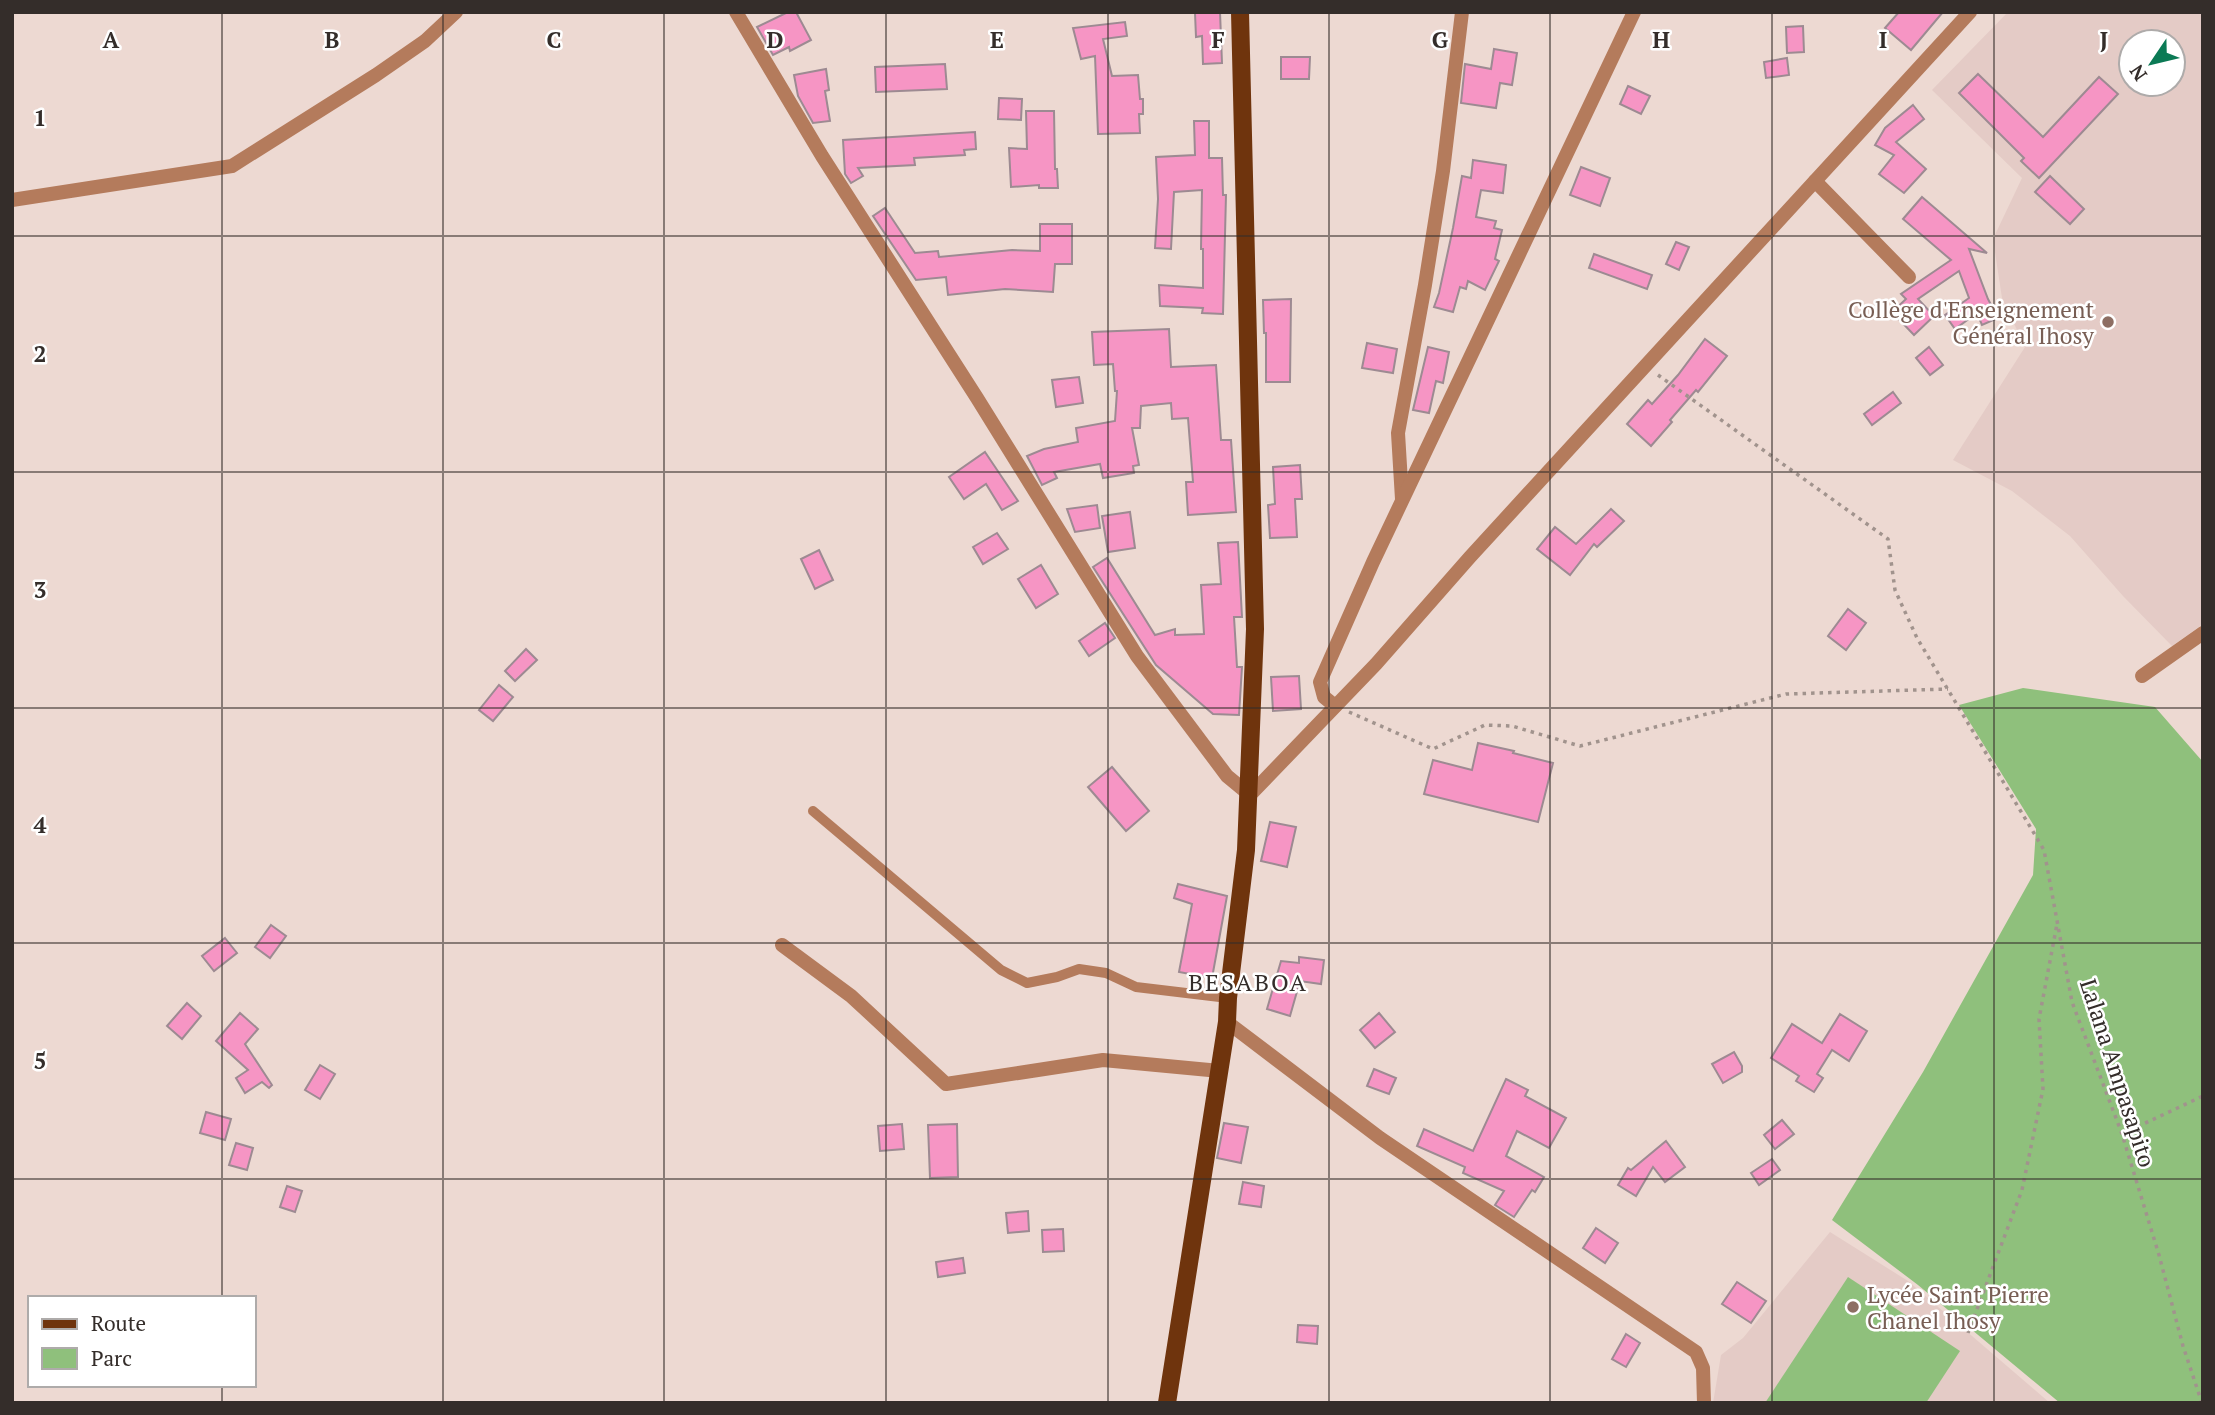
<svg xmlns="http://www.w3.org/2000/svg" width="2215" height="1415" font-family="'PT Serif',serif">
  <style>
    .education { fill: #e4cbc6; fill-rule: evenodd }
    .green { fill: #8fc07c }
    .building { fill: #f695c4; stroke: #9d8a92; stroke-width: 2 }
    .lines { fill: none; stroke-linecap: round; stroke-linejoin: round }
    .path { stroke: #a1938d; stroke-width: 3.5; stroke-dasharray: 3.5 5; stroke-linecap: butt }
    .service { stroke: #b47b5c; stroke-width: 10 }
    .minor { stroke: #b47b5c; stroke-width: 14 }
    .primary { stroke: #6f340d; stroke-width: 18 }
    .grid { fill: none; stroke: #342d2a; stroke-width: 2; stroke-opacity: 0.55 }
    .education-dot { fill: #8d6e63; stroke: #fff; stroke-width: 2.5 }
    .labels { text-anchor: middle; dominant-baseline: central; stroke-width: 5; stroke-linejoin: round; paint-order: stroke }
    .education-label { font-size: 23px; fill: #785e54; stroke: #fff; text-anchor: end }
    .street-label { font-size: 23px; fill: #342d2a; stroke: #fff }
    .neighbourhood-label { font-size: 24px; letter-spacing: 2px; fill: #342d2a; stroke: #fff }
    .grid-label { font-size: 23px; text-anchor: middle; font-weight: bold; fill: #342d2a; stroke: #fff; stroke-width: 5; stroke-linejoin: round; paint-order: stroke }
  </style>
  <rect width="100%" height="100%" fill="#edd9d2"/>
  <g class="education">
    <path d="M2008,12h195v612l-31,22 -49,-50 -53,-60 -58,-45 -59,-31 72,-113 -23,-49 -9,-59 29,-61 -90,-88zM2131,42h42v42h-42z"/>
    <path d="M1830,1232l78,49 142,122h-337l8,-48 22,-17z"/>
  </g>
  <g class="green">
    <path d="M2023,688l132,19 48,55v641h-143l-142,-118 -86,-65 91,-148 110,-197 3,-46 -77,-124z"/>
    <path d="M1848,1277l112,74 -34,52h-161z"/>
  </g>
  <g class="building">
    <path d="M788,12h8l15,28 -21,11 -1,-4 -16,8 -16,-28z"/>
    <path d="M1203,12h17l2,51 -19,1 -1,-28 -6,1 -1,-24z"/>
    <path d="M1899,12h44l-32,38 -26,-22z"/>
    <path d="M1125,22l2,14 -24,3 9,37 26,-1 2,24h3v15h-4l1,19 -42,1 -3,-78 -14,3 -8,-31z"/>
    <path d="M1803,26l1,26 -17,1 -1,-26z"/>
    <path d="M1494,49l23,4 -5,32 -12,-2 -4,25 -35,-5 4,-39 26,5z"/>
    <path d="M1281,57h29l-1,22h-28z"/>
    <path d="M1787,58l2,17 -23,3 -2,-16z"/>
    <path d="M945,64l2,25 -71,3 -1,-25z"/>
    <path d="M826,69l3,21 -4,1 5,30 -17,2 -15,-27 -4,-21z"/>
    <path d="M1978,74l65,63 56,-60 19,17 -79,84 -18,-17 3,-3 -65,-65z"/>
    <path d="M1628,86l22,10 -9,18 -21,-10z"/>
    <path d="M999,98l23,1 -1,21 -23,-1z"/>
    <path d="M1913,105l11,14 -28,23 30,27 -22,24 -25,-19 15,-19 -19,-10 10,-17z"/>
    <path d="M1026,111h28l1,58h2l1,19h-19v-3l-28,2 -2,-39 18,1z"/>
    <path d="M1194,121h15v37h13l1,37h3l-3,119 -21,-1 1,-5 -43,-2 -1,-21 44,3v-39h-2l1,-59 -28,2 -3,57 -16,-1 3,-49 -2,-42 39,-2z"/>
    <path d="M975,132l1,17 -12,1 1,5 -51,3 1,7 -57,3 5,8 -12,7 -6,-9 -2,-34z"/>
    <path d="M1473,160l33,5 -3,28 -22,-3 -5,27 20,4 -2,7 8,2 -7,29 4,2 -14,29 -17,-9 -2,8 -6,-2 -7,25 -19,-5 5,-14 14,-65 9,-52 9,2z"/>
    <path d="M1581,167l29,11 -10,28 -30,-11z"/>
    <path d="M2050,176l34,33 -14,15 -35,-32z"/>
    <path d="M1922,197l65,56 -18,-4 19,50 10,19 -16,7 -5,-12 -22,16 -10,-14 24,-17 -10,-27 -41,28 16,17 -20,19 -22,-23 14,-13 -5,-5 50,-34 -48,-41z"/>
    <path d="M885,208l30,45 23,-2 1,6 73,-7 28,1v-27h32v40h-17l-2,28 -48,-3 -57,6 -2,-18 -30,3 -43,-64z"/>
    <path d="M1676,242l13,5 -10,23 -13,-6z"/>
    <path d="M1594,254l58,21 -5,14 -58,-21z"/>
    <path d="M1291,299l-1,83h-24v-49h-2l-1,-33z"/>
    <path d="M1169,329l2,38 45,-2 5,75h10l5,72 -48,3 -2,-33h7l-5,-64 -16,1 -1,-16 -30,3 -1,22h-8l7,37 -6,1 1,7 -31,5 -3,-14 -46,8 3,6 -15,7 -15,-29 17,-7 34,-7 -2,-14 39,-7 2,-30h-2l-2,-27 -19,1 -2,-33z"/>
    <path d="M1705,339l22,17 -29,36 -2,-2 -26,30 2,2 -21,24 -24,-22 21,-24 4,4 26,-29z"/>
    <path d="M1367,343l30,6 -4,24 -31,-5z"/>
    <path d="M1428,347l21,5 -6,31 -7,-2 -7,32 -16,-3z"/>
    <path d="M1929,347l14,18 -13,10 -14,-17z"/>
    <path d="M1079,377l4,26 -27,4 -4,-27z"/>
    <path d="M1893,392l8,11 -29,22 -8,-11z"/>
    <path d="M985,452l33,49 -16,9 -16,-26 -22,15 -15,-22z"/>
    <path d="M1300,465l2,34h-7l2,38 -27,1 -2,-33 7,-1 -2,-37z"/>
    <path d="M1097,505l3,23 -25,4 -8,-23z"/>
    <path d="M1611,509l13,12 -27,26 -3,-3 -24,31 -33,-26 18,-22 21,17z"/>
    <path d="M1130,512l5,36 -27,4 -6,-36z"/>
    <path d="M997,533l11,16 -25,15 -10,-17z"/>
    <path d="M1238,542l4,75h-8l3,50h5l-3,48 -26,-1 -57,-49 -63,-98 14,-9 48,77 20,-6v6l29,-1 -3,-49 20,-1 -3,-41z"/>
    <path d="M819,550l14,30 -18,9 -14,-30z"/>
    <path d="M1041,565l17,29 -22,14 -18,-29z"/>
    <path d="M1848,609l18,14 -20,27 -18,-14z"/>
    <path d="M1105,623l10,15 -26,18 -10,-15z"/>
    <path d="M526,649l11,11 -22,21 -10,-10z"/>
    <path d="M1299,676l2,33 -28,2 -2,-34z"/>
    <path d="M499,685l14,12 -20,24 -14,-11z"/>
    <path d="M1478,743l36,8 -1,2 40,10 -15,59 -114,-28 9,-34 39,10z"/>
    <path d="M1112,767l37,44 -23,20 -38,-44z"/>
    <path d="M1270,822l26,5 -9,40 -26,-6z"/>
    <path d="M1178,884l49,12 -15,82 -33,-6 13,-68 -18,-6z"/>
    <path d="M271,925l15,11 -16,22 -15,-11z"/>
    <path d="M225,938l12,15 -23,18 -12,-15z"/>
    <path d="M1299,957l25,3 -3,24 -21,-3 -10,35 -23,-7 14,-48 18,2z"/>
    <path d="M187,1003l14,13 -19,23 -15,-13z"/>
    <path d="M240,1013l18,16 -13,15 27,41 -3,3 -7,-6 -17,11 -9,-15 12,-8 -32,-29z"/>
    <path d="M1379,1013l16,19 -20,16 -15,-18z"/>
    <path d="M1840,1014l27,17 -18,30 -17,-11 -15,24 6,4 -9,14 -18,-11 3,-5 -28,-18 21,-34 30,19z"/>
    <path d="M1734,1052l8,14v6l-19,11 -11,-19z"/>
    <path d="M320,1065l15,9 -15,25 -15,-9z"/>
    <path d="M1374,1069l22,9 -7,16 -22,-8z"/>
    <path d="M1506,1079l22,11 -3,6 41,22 -17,30 -32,-17 -11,25 38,21 -9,15 -3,-2 -18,27 -19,-12 9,-14 -41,-18 2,-6 -48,-21 7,-17 49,22z"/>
    <path d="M206,1112l25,7 -6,21 -25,-7z"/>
    <path d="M1782,1120l12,14 -19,15 -11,-14z"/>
    <path d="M1224,1123l24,4 -7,36 -24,-5z"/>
    <path d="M902,1124l2,25 -24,2 -2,-25z"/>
    <path d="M957,1124l1,53 -28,1 -2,-53z"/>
    <path d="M1666,1141l19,26 -20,15 -12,-15 -17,29 -18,-11 10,-17 3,2z"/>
    <path d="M236,1143l17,5 -6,22 -18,-5z"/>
    <path d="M1772,1159l8,11 -21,15 -8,-12z"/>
    <path d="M1243,1182l21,4 -3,21 -22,-3z"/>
    <path d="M287,1186l15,5 -7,21 -15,-5z"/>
    <path d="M1028,1211l1,20 -21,2 -2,-20z"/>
    <path d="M1596,1228l22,15 -13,20 -22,-15z"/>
    <path d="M1063,1229l1,22 -21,1 -1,-22z"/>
    <path d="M963,1258l2,15 -27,4 -2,-15z"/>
    <path d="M1737,1282l29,19 -15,22 -29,-19z"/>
    <path d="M1298,1325l20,1 -1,18 -20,-2z"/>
    <path d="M1626,1334l14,9 -14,24 -14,-8z"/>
  </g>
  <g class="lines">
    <g class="path">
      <path d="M1658,375l230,164 7,51 22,48 127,212 28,152 50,132 37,121 24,91 19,57"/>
      <path d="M1349,712l84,37 52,-24 27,1 68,20 206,-52 162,-5"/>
      <path d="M2122,1134l81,-38"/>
      <path d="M1968,1333l54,-143 21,-101 -4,-70 18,-95"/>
    </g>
    <path class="service" d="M813,811l188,159 26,13 30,-6 22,-8 27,4 30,14 92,11"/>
    <g class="minor">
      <path d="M736,12l86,144 155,242 160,258 90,120 23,19 126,-131 94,-107 500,-545"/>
      <path d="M1815,181l94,96"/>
      <path d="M12,200l220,-34 144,-91 49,-34 31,-29"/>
      <path d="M1402,499l-4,-66 27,-148 18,-114 19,-159"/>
      <path d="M2142,676l61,-43"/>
      <path d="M1335,706l-11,-9 -4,-15 53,-120 261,-550"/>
      <path d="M782,945l69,51 95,88 157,-24 117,11"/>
      <path d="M1227,1022l153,116 316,214 7,16 1,35"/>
    </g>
    <path class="primary" d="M1167,1403l60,-381 1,-24 18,-148 9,-221 -15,-617"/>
  </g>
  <path class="grid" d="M222,12v1286M443,12v1391M664,12v1391M886,12v1391M1108,12v1391M1329,12v1391M1550,12v1391M1772,12v1391M1994,12v1391M12,236h2191M12,472h2191M12,708h2191M12,943h2191M12,1179h2191M222,1385v18"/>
  <g class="education-dot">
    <circle cx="2108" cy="322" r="7"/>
    <circle cx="1853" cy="1307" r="7"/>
  </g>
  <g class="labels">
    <g class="education-label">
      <text x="2094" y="309">Collège d'Enseignement<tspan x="2094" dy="26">Général Ihosy</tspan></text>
      <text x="1867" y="1294" text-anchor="start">Lycée Saint Pierre<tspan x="1867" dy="26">Chanel Ihosy</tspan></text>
    </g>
    <g class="street-label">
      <text transform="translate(2118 1073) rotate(72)">Lalana Ampasapito</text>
    </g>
    <g class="neighbourhood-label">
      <text x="1248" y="982">BESABOA</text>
    </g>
  </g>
  <g class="grid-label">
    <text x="111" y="48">A</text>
    <text x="332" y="48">B</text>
    <text x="554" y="48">C</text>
    <text x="775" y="48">D</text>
    <text x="997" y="48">E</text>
    <text x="1218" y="48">F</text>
    <text x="1440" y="48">G</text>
    <text x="1661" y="48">H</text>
    <text x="1883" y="48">I</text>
    <text x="2104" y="48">J</text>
    <text x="40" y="126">1</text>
    <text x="40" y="362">2</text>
    <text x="40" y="598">3</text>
    <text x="40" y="833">4</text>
    <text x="40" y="1069">5</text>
  </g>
  <rect width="2215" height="1415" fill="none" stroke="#342d2a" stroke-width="28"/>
  <rect x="28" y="1296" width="228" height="91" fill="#ffffff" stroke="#aeabaa" stroke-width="2"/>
  <rect x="42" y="1319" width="35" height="10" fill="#6f340d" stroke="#aeabaa" stroke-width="2"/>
  <text x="91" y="1331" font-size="21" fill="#342d2a">Route</text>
  <rect x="42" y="1348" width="35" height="21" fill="#8fc07c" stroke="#aeabaa" stroke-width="2"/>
  <text x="91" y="1366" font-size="21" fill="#342d2a">Parc</text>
  <g transform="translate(2152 63) rotate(235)"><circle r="33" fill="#ffffff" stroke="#aeabaa" stroke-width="2"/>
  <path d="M0-5L12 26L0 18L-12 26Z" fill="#0b7a55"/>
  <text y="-10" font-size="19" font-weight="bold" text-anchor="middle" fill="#342d2a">N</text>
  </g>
</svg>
